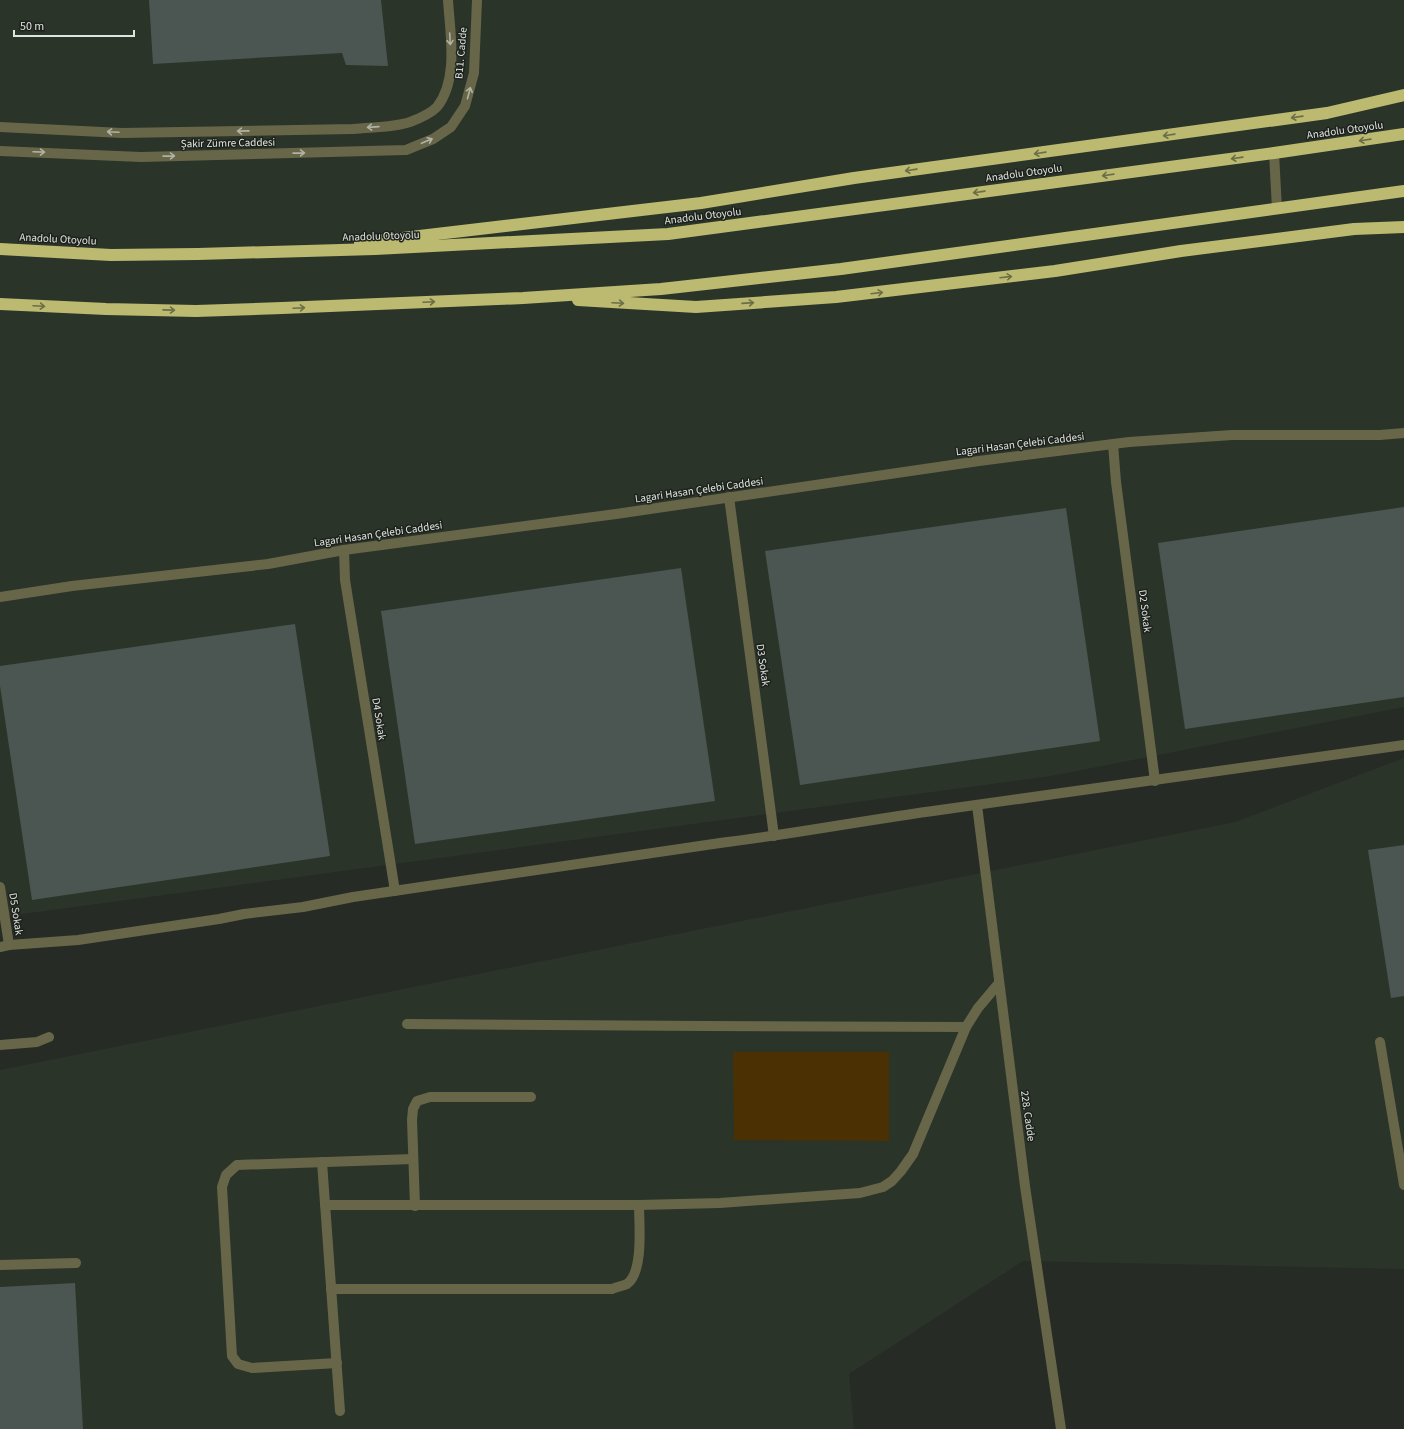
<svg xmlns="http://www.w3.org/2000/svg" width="1404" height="1429" font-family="'Source Sans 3',sans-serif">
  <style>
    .built { fill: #2b3429 }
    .green { fill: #4b3004 }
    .building { fill: #4b5552 }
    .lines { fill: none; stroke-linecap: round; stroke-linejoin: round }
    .minor { stroke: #676649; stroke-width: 10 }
    .highway { stroke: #bbba70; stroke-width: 12 }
    .oneway { stroke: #b0b2a4 }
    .oneway2 { stroke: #6c6e46 }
    .labels { text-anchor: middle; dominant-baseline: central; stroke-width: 3; stroke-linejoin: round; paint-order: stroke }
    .street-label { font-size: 11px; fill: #e0e4e0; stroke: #1d221c }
  </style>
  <rect width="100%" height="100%" fill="#262b25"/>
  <g class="built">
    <path d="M0,0h1404v707l-353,69 -1051,141z"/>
    <path d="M1404,758v511l-381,-8 -174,113 5,55h-854v-359l1235,-248z"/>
  </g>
  <path class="green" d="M733,1052h156v89l-155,-1z"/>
  <g class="building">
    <path d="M149,0h232l7,66 -42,-1 -4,-12 -189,11z"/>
    <path d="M1404,507v190l-219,32 -27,-186z"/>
    <path d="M1066,508l34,233 -300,44 -35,-234z"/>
    <path d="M681,568l34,233 -300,43 -34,-233z"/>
    <path d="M295,624l35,232 -298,44 -32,-214v-20z"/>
    <path d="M1404,845v151l-13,2 -23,-148z"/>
    <path d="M75,1283l8,146h-83v-142z"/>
  </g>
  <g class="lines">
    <g class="minor">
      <path d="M0,127l122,6 231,-4c18,-2 39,-1 57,-7 8,-3 21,-9 27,-15 22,-28 13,-74 11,-107"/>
      <path d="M0,151l141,6 265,-7 27,-11 18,-12 14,-21 9,-33 3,-73"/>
      <path d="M1274,153l3,56"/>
      <path d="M1113,444l3,38 39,299"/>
      <path d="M729,497l45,339"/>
      <path d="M344,550l1,30 50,311"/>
      <path d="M0,597l72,-11 196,-22 76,-14 272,-36 363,-53 150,-19 103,-7h148l24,-2"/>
      <path d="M977,805l48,381 36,243"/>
      <path d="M0,887l9,58"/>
      <path d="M0,947l9,-2 69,-5 141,-21 25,-5 59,-7 50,-10 367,-54c74,-9 146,-23 220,-33 154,-22 309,-43 464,-65"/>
      <path d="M407,1024l299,2 260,1"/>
      <path d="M1380,1042l24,143"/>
      <path d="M0,1045l37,-3 12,-5"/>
      <path d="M322,1162l18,249"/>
      <path d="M325,1205h314l81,-2 140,-10 23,-6 9,-6 9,-10 12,-17 53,-127 12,-19 21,-25"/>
      <path d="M415,1206l-3,-86 1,-11 4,-8 13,-4h101"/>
      <path d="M0,1265l76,-2"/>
      <path d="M331,1289h281c4,-2 11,-3 15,-5 17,-12 12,-61 12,-79"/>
      <path d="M337,1363l-85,5 -14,-4 -6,-8 -10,-169 4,-12 11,-10 176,-6"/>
    </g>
    <g class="highway">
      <path d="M360,243l341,-40 153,-25 473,-65 77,-18"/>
      <path d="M0,249l111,6 87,-1 177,-5 293,-15 606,-81 130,-19"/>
      <path d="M578,300l118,7 140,-10 219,-26 126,-20 173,-22 50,-2"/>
      <path d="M0,304l106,5 90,2 86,-3 241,-10 138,-9 180,-20 563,-78"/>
    </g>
  </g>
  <defs><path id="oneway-shaft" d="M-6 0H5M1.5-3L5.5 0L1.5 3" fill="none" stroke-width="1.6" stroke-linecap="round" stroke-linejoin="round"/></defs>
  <g class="oneway">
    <use href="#oneway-shaft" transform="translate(450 39) rotate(87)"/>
    <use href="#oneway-shaft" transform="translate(469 93) rotate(-75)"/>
    <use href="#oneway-shaft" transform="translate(373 127) rotate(176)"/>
    <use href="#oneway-shaft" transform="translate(243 131) rotate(179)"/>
    <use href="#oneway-shaft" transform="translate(113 132) rotate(-177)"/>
    <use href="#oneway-shaft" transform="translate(427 141) rotate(-23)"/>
    <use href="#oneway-shaft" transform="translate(39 152) rotate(2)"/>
    <use href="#oneway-shaft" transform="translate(299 153) rotate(-1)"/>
    <use href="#oneway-shaft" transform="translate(169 156) rotate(-1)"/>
  </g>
  <g class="oneway2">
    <use href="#oneway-shaft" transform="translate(1297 117) rotate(172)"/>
    <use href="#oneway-shaft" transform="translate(1169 135) rotate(172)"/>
    <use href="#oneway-shaft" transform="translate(1365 140) rotate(172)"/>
    <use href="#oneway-shaft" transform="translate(1040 153) rotate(172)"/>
    <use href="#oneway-shaft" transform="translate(1237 158) rotate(172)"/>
    <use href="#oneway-shaft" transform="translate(911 170) rotate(172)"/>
    <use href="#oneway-shaft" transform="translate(1108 175) rotate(172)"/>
    <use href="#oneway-shaft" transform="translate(979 192) rotate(172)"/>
    <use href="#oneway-shaft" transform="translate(1006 277) rotate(-7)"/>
    <use href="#oneway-shaft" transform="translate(877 293) rotate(-7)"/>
    <use href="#oneway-shaft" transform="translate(429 302) rotate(-3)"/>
    <use href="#oneway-shaft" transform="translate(618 303) rotate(3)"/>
    <use href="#oneway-shaft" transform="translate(748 303) rotate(-4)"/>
    <use href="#oneway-shaft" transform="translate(39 306) rotate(3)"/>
    <use href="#oneway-shaft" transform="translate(299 308) rotate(-3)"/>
    <use href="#oneway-shaft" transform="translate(169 310) rotate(1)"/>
  </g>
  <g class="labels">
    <g class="street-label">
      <text transform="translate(461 53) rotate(-85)">B11. Cadde</text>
      <text transform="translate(1345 130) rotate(-8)">Anadolu Otoyolu</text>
      <text transform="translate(228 143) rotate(-1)">Şakir Zümre Caddesi</text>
      <text transform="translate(1024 173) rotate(-8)">Anadolu Otoyolu</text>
      <text transform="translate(703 216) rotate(-7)">Anadolu Otoyolu</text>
      <text transform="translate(381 236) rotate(-2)">Anadolu Otoyolu</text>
      <text transform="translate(58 239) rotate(3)">Anadolu Otoyolu</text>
      <text transform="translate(1020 444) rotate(-7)">Lagari Hasan Çelebi Caddesi</text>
      <text transform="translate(699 490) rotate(-8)">Lagari Hasan Çelebi Caddesi</text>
      <text transform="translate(378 534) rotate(-8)">Lagari Hasan Çelebi Caddesi</text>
      <text transform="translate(1145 611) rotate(83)">D2 Sokak</text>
      <text transform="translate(763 665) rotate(82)">D3 Sokak</text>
      <text transform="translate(379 719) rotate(81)">D4 Sokak</text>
      <text transform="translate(16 914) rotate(81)">D5 Sokak</text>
      <text transform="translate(1028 1116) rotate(82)">228. Cadde</text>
    </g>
  </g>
  <path d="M14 30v6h120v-6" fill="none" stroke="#e0e4e0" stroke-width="2"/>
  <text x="20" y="30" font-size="12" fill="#e0e4e0" stroke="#1d221c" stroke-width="3" paint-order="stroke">50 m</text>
</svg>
